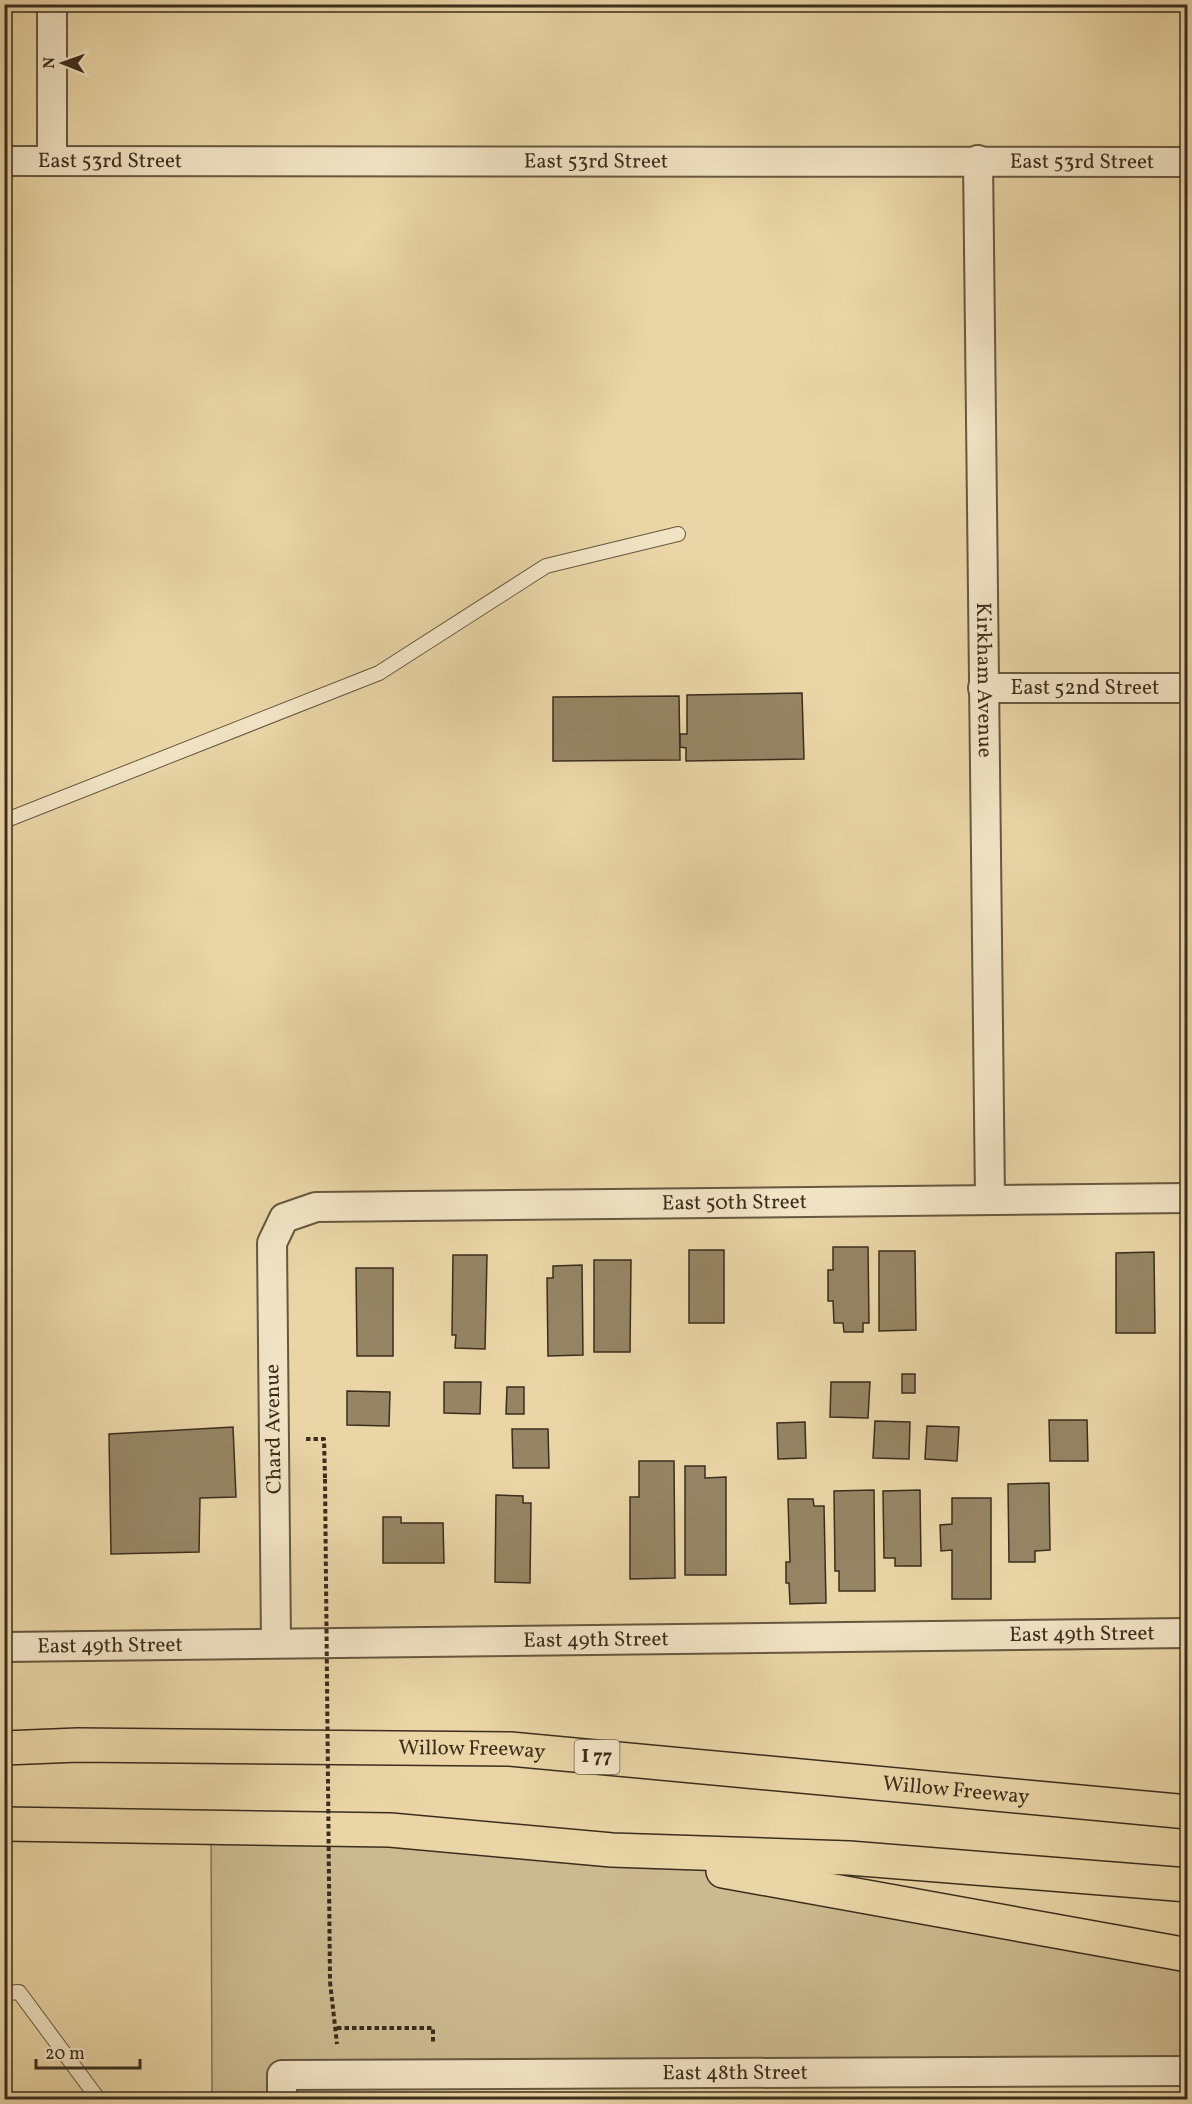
<svg xmlns="http://www.w3.org/2000/svg" width="1192" height="2104" font-family="Vollkorn,serif">
  <style>
    .green { fill: #cbb98f; stroke: #837456; stroke-width: 1.5 }
    .building { fill: #958564; stroke: #3b2e1d; stroke-width: 1.5 }
    .lines { fill: none; stroke-linecap: round; stroke-linejoin: round }
    .lane-casing { stroke: #66583f; stroke-width: 16 }
    .street-casing { stroke: #66583f; stroke-width: 32 }
    .highway-casing { stroke: #3b2e1d; stroke-width: 36 }
    .path { stroke: #3b2e1d; stroke-width: 4; stroke-dasharray: 4.5 3; stroke-linecap: butt }
    .lane { stroke: #f1e4c5; stroke-width: 14 }
    .street { stroke: #f1e4c5; stroke-width: 28 }
    .highway { stroke: #e9d5a6; stroke-width: 33 }
    .path-bridge { stroke: #3b2e1d; stroke-width: 4; stroke-dasharray: 4.5 3; stroke-linecap: butt }
    .labels { text-anchor: middle; dominant-baseline: central; stroke-width: 4.5; stroke-linejoin: round; paint-order: stroke }
    .shield { fill: #f1e4c5; stroke: #72654f; stroke-width: 1.5 }
    .shield-label { font-size: 20px; font-weight: bold; fill: #3b2e1d }
    .street-label { font-size: 21px; fill: #3b2e1d; stroke: #f1e4c5 }
  </style>
  <rect width="100%" height="100%" fill="#e9d5a6"/>
  <filter id="stains"><feTurbulence type="fractalNoise" baseFrequency=".00333" numOctaves="4"/><feColorMatrix values="0 0 0 0 .2 0 0 0 0 .09 0 0 0 0 .02 0 0 0 .5 -.17"/></filter>
  <radialGradient id="worn" r=".72"><stop offset=".6" stop-color="#630" stop-opacity="0"/><stop offset="1" stop-color="#630" stop-opacity=".3"/></radialGradient>
  <path class="green" d="M211,1827l401,23 575,105v116l-904,4 -1,24h-70z"/>
  <g class="building">
    <path d="M802,693l2,66 -118,2v-13l-6,-1v-13h7v-39z"/>
    <path d="M679,696l1,64 -127,1v-64z"/>
    <path d="M833,1247h35l1,76h-6v9h-19l-1,-9h-9l-1,-22h-5v-31h5z"/>
    <rect x="689" y="1250" width="35" height="73"/>
    <path d="M879,1251h36l1,79 -37,1z"/>
    <path d="M1154,1252l1,81h-39v-80z"/>
    <path d="M453,1255h34l-2,94 -30,-1 1,-13h-4z"/>
    <path d="M594,1260h37l-1,92h-36z"/>
    <path d="M582,1265l1,90 -35,1 -1,-78h6v-12z"/>
    <path d="M356,1268h37v88h-36z"/>
    <rect x="902" y="1374" width="13" height="19"/>
    <path d="M444,1382h37l-1,32 -36,-1z"/>
    <path d="M831,1382h39l-2,36 -38,-1z"/>
    <path d="M507,1387h17v27h-18z"/>
    <path d="M347,1391l43,1 -1,34 -42,-1z"/>
    <path d="M1049,1420h38l1,41h-38z"/>
    <path d="M875,1421l35,1 -1,37 -36,-1z"/>
    <path d="M805,1422l1,36 -28,1 -1,-36z"/>
    <path d="M927,1426l32,1 -2,34 -32,-2z"/>
    <path d="M233,1427l3,70 -36,1 -1,54 -88,2 -2,-120z"/>
    <path d="M512,1429h36l1,39h-36z"/>
    <path d="M639,1461h35l1,117 -45,1v-82h9z"/>
    <path d="M685,1466h20v12l21,-1v98h-41z"/>
    <path d="M1049,1483l1,67 -15,1v11h-26l-1,-78z"/>
    <path d="M874,1490l1,101h-36v-20h-4l-1,-80z"/>
    <path d="M920,1490l1,76h-26v-8h-11l-1,-67z"/>
    <path d="M496,1495l27,1v7h8l-1,80 -35,-1z"/>
    <path d="M952,1498h39v101h-39v-49l-11,1 -1,-26 12,-1z"/>
    <path d="M788,1499h25l1,7h10l2,97 -36,1 -1,-21h-3v-21h4z"/>
    <path d="M383,1517h18v6h42l1,40h-61z"/>
  </g>
  <g class="lines">
    <g class="lane-casing">
      <g id="lane">
        <path d="M4,821l375,-148 167,-107 132,-32"/>
        <path d="M4,1993l15,-1 80,108"/>
      </g>
    </g>
    <g class="street-casing">
      <g id="street">
        <path id="s1" d="M978,160l12,1040"/>
        <path id="s2" d="M4,161l1184,1"/>
        <path d="M52,161v-157"/>
        <path id="s3" d="M983,688h205"/>
        <path id="s4" d="M276,1643l-4,-400 12,-25 32,-11 872,-9"/>
        <path id="s5" d="M4,1647l1184,-14"/>
        <path id="s6" d="M282,2100v-25l906,-4"/>
      </g>
    </g>
    <g class="highway-casing">
      <g id="highway">
        <path id="s7" d="M4,1748l74,-3 432,4 678,63"/>
        <path d="M4,1824l386,6 222,20 237,8 339,27"/>
        <path d="M723,1871l465,84"/>
      </g>
    </g>
    <g class="path">
      <path d="M306,1439h18l1,40"/>
      <path d="M330,1982l7,62"/>
      <path d="M337,2028h96v14"/>
    </g>
    <use href="#lane" class="lane"/>
    <use href="#street" class="street"/>
    <use href="#highway" class="highway"/>
    <path class="path-bridge" d="M325,1479l5,503"/>
  </g>
  <g class="labels">
    <rect class="shield" x="574.5" y="1740" width="45" height="34" rx="4.5"/>
    <g class="shield-label">
      <text x="597" y="1757">I 77</text>
    </g>
    <g class="street-label">
      <text stroke="none"><textPath href="#s2" startOffset="106">East 53rd Street</textPath></text>
      <text stroke="none"><textPath href="#s2" startOffset="592">East 53rd Street</textPath></text>
      <text stroke="none"><textPath href="#s2" startOffset="1078">East 53rd Street</textPath></text>
      <text stroke="none"><textPath href="#s1" startOffset="520">Kirkham Avenue</textPath></text>
      <text stroke="none"><textPath href="#s3" startOffset="102">East 52nd Street</textPath></text>
      <text stroke="none"><textPath href="#s4" startOffset="880">East 50th Street</textPath></text>
      <text transform="translate(274 1429) rotate(-91)">Chard Avenue</text>
      <text stroke="none"><textPath href="#s5" startOffset="1078">East 49th Street</textPath></text>
      <text stroke="none"><textPath href="#s5" startOffset="592">East 49th Street</textPath></text>
      <text stroke="none"><textPath href="#s5" startOffset="106">East 49th Street</textPath></text>
      <text stroke="none"><textPath href="#s7" startOffset="468">Willow Freeway</textPath></text>
      <text stroke="none"><textPath href="#s7" startOffset="954">Willow Freeway</textPath></text>
      <text stroke="none"><textPath href="#s6" startOffset="478">East 48th Street</textPath></text>
    </g>
  </g>
  <rect width="1192" height="2104" fill="none" stroke="#e9d5a6" stroke-width="24"/>
  <rect x="6" y="6" width="1180" height="2092" fill="none" stroke="#3b2e1d" stroke-width="3"/>
  <rect x="12" y="12" width="1168" height="2080" fill="none" stroke="#3b2e1d" stroke-width="1.5"/>
  <g transform="translate(63 63) rotate(271)" stroke="#f1e4c5" stroke-width="4.5" paint-order="stroke">
  <path d="M0-4.5L10 22L0 15L-10 22Z" fill="#3b2e1d"/>
  <text y="-9" font-size="16" font-weight="bold" text-anchor="middle" fill="#3b2e1d">N</text>
  </g>
  <path d="M36 2059v9h104v-9" fill="none" stroke="#3b2e1d" stroke-width="3"/>
  <text x="45" y="2059" font-size="18" fill="#3b2e1d" stroke="#f1e4c5" stroke-width="4.5" paint-order="stroke">20 m</text>
  <rect width="100%" height="100%" filter="url(#stains)"/>
  <rect width="100%" height="100%" fill="url(#worn)"/>
</svg>
